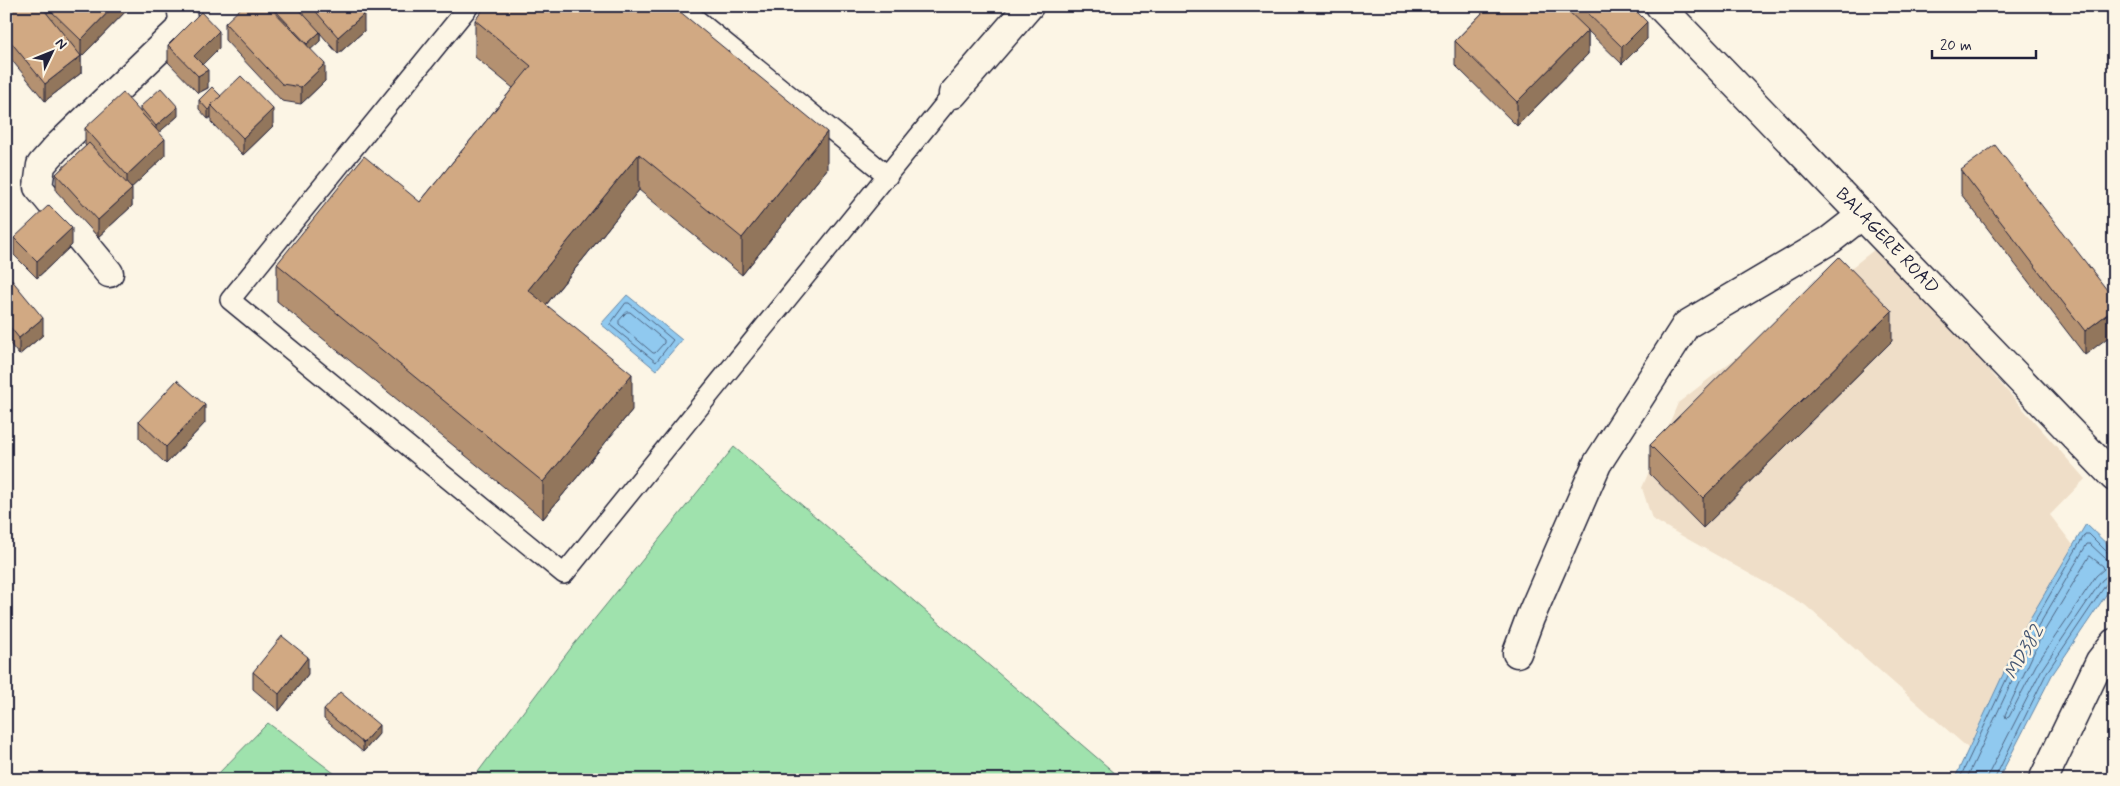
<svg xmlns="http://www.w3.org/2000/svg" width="2120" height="786" font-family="Mynerve,sans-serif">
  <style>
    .built { fill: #efdec8 }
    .green { fill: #9fe2ad; stroke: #608274 }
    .water { fill: #90c9ef; stroke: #6486a7 }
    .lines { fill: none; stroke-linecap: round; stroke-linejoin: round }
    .shore { stroke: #4e6583; stroke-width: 1 }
    .service-casing { stroke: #22223b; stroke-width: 22 }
    .minor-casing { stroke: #22223b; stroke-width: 31 }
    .tertiary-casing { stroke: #22223b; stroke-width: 31 }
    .service { stroke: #fcf5e5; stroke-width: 19 }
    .minor { stroke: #fcf5e5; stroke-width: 28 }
    .tertiary { stroke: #fcf5e5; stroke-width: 28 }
    .wall { fill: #b49171; stroke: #22223b }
    .shaded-wall { fill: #92765c; stroke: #22223b }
    .building { fill: #d1a983; stroke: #22223b }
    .labels { text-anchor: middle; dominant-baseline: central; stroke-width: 5; stroke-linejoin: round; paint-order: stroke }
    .street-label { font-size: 18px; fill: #22223b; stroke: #fcf5e5 }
    .water-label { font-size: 19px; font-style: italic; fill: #435471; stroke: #fcf5e5 }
  </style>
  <rect width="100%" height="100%" fill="#fcf5e5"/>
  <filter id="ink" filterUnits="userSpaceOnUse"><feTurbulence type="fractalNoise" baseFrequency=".02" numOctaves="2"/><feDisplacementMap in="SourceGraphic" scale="10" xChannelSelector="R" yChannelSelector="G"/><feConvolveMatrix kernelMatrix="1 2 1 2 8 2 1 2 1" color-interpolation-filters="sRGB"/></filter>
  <g filter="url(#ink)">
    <path class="built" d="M1879,246l206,233 -35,36 23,30 -48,82 -57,121 -163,-143 -153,-86 -10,-31 36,-85z"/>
    <g class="green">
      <path d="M734,447l389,333h-651l99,-132z"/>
      <path d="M268,723l75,57h-131z"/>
    </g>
    <g class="water">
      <path d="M627,295l55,45 -26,30 -55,-46z"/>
      <path d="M2086,524l28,27v32l-62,92 -54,105h-44l71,-153z"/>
    </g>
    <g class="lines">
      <g class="shore">
        <path d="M626,303h3l44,37 -17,22 -46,-37z"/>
        <path d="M627,312h3l34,28v3l-9,10h-2l-34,-29v-3z"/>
        <path d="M2090,556l13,10 1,3 -8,7 -60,89 -27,52 -3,1 -1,-3 37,-80z"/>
        <path d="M1959,780l71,-151 55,-95h4l19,19 6,1"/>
        <path d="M1966,780l69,-148 52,-88h3l15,14 9,2"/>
        <path d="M1987,780l2,-7 53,-104 60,-89 5,-4 7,-1"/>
        <path d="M1994,780l53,-108 60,-89 7,-2"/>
      </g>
      <g class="service-casing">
        <g id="service">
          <path d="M469,6l-239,294 334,274 389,-480"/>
          <path d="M680,6l208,170"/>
        </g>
      </g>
      <g class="minor-casing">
        <g id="minor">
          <path d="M953,94l76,-88"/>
          <path d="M109,273l-71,-86 3,-22 16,-18 122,-117 4,-11 -2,-13"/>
          <path d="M1517,653l13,-35 67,-154 89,-139 144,-85 32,-25"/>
          <path d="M2043,780l57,-119 14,-18"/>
        </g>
      </g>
      <g class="tertiary-casing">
        <path id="tertiary" d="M1660,6l454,471"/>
      </g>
      <use href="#service" class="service"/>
      <use href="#minor" class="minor"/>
      <use href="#tertiary" class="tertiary"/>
    </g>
    <g class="wall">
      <path d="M6,6l41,8v-7l84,-1 -50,51v16l-36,28 -39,-48z"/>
      <path d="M296,6h61l7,25 -26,23 -18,-21v8l-10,8 15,32 -24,23 -19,-3 -57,-61v-17l49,-12v-2z"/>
      <path d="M1489,6h142l16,33 -25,25 -34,-33v23l-71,72 -62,-61v-24z"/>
      <path d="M475,20l352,149 -85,106 -103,-85 -93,115 86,105 -89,109 -266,-218v-37l143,-62 93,-114 -38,-31z"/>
      <path d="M168,45l51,3 -17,16 6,24 -10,5 -30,-31z"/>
      <path d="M221,96l52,30 -30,29 -32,-33v-5l-3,2 -9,-10v-9z"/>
      <path d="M140,107l38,9 -19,16 6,24 -34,32 1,18 -34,31 -42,-46v-17l30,-28 -1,-1v-17l55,-16z"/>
      <path d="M1961,170l153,129 -29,56 -124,-161z"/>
      <path d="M14,238l58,7 -35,33 -23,-23z"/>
      <path d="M6,273l37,62 -24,20 -13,-16z"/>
      <path d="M1892,341l-189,187 -53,-54v-29z"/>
      <path d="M139,421l66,2 -39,41 -27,-26z"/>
      <path d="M253,672l55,2 -29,37 -26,-22z"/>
      <path d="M324,710l55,24 -16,18 -39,-33z"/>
    </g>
    <g class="shaded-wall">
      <path d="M114,6h17l-50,51v-17z"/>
      <path d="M364,14v17l-26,23v-17z"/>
      <path d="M1647,22v17l-25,25v-17z"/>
      <path d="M1588,30v24l-71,72v-24z"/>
      <path d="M219,31v17l-25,25v-17z"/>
      <path d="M320,32v9l-13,12v-9z"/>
      <path d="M81,56v17l-36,28v-17z"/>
      <path d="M325,64v17l-24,23v-17z"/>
      <path d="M208,70v18l-10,5v-17z"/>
      <path d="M178,107v9l-22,19v-9z"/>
      <path d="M211,108v9l-3,2v-9z"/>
      <path d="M273,109v17l-30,29v-17z"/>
      <path d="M827,132v37l-85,106v-37z"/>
      <path d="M165,139v17l-38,36v-17z"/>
      <path d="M639,154v36l-111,137v-37z"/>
      <path d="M132,189v17l-34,31v-17z"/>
      <path d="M72,228v17l-35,33v-17z"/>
      <path d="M2114,309v24l-29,22v-24z"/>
      <path d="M1892,311v30l-189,187v-30z"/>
      <path d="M43,318v17l-24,20v-17z"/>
      <path d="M632,374v36l-89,109v-37z"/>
      <path d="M205,405v18l-39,41v-17z"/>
      <path d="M308,657v17l-29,37v-17z"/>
      <path d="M379,725v9l-16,18v-9z"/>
    </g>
    <g class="building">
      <path d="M6,6h35l40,50 -36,28 -39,-48z"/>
      <path d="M48,6h66l-33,34 -34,-33z"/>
      <path d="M243,6h26l56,58 -24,23 -19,-3 -57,-61z"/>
      <path d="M277,6h19l24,26 -13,12 -33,-35z"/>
      <path d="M311,6h46l7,8 -26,23z"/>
      <path d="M486,6h187l154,126 -85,106 -103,-84 -111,136 104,84 -89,108 -266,-218 87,-108 56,46 111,-136 -56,-46z"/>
      <path d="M1489,6h74l25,24 -71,72 -62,-61z"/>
      <path d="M1580,6h51l16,16 -25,25z"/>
      <path d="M201,12l18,19 -25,25 14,14 -10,6 -30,-31z"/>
      <path d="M241,76l32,33 -30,29 -32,-33z"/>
      <path d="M212,87l9,9 -10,9v3l-3,2 -9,-10z"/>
      <path d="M161,88l17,19 -22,19 -16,-19z"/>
      <path d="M123,93l42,46 -38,36 -42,-47z"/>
      <path d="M89,143l43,46 -34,31 -42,-46z"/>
      <path d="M1995,145l119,154v10l-29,22 -124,-161z"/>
      <path d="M49,205l23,23 -35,33 -23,-23z"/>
      <path d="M1839,257l53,54 -189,187 -53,-53z"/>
      <path d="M6,273l37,45 -24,20 -13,-16z"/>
      <path d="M177,380l28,25 -39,42 -27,-26z"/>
      <path d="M282,636l26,21 -29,37 -26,-22z"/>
      <path d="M340,692l39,33 -16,18 -39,-33z"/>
    </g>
  </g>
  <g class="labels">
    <g class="street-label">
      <text transform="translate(1887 241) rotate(46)">BALAGERE ROAD</text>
    </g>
    <g class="water-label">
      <text transform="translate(2024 652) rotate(-61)">MD382</text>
    </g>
  </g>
  <rect width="2120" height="786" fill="none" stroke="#fcf5e5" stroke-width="25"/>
  <rect x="12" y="12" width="2095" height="761" fill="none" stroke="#22223b" stroke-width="2" filter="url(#ink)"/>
  <g transform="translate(52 52) rotate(47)" stroke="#fcf5e5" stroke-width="4" paint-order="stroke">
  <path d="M0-4L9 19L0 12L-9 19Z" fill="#22223b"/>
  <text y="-8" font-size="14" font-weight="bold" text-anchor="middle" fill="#22223b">N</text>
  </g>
  <path d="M1932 50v8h104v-8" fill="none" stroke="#22223b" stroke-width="2.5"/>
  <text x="1940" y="50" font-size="15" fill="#22223b" stroke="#fcf5e5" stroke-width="4" paint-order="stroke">20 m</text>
</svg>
